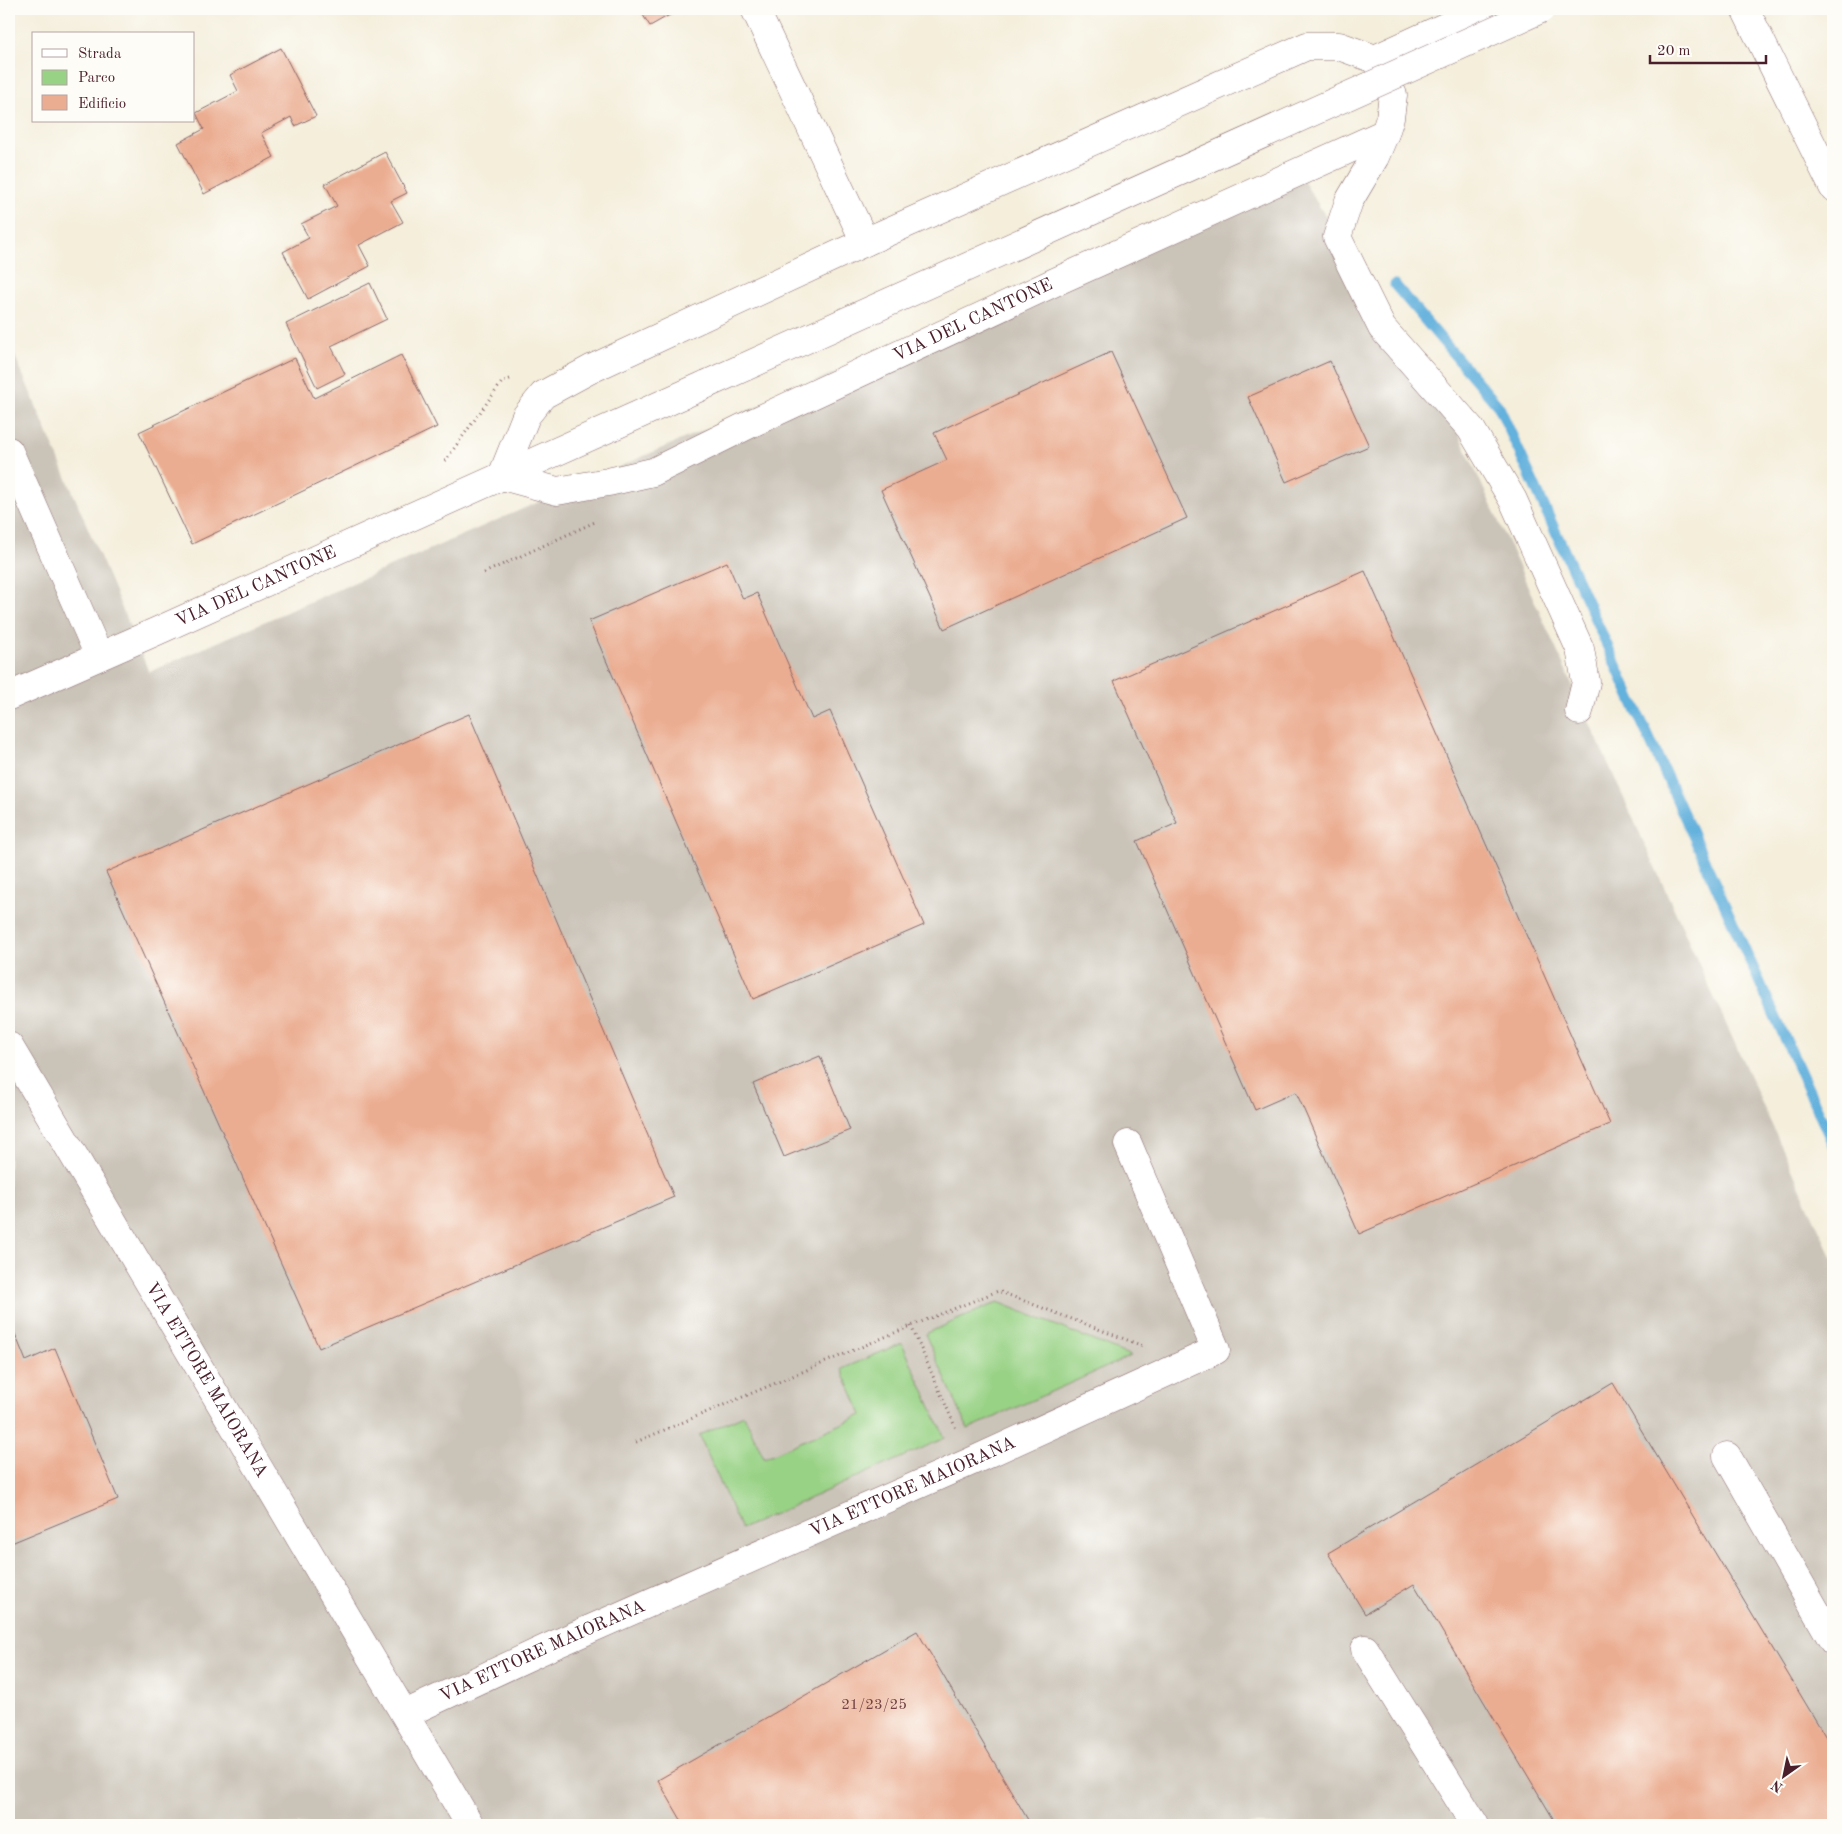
<svg xmlns="http://www.w3.org/2000/svg" width="1842" height="1834" font-family="'Old Standard TT',serif">
  <style>
    .industrial { fill: #cac3b8 }
    .green { fill: #98d285; stroke: #717858 }
    .lines { fill: none; stroke-linecap: round; stroke-linejoin: round }
    .stream { stroke: #64b1dd; stroke-width: 11 }
    .building { fill: #ebad92 }
    .minor-casing { stroke: #866769; stroke-width: 29 }
    .path { stroke: #866769; stroke-width: 3; stroke-dasharray: 1 4; stroke-linecap: butt }
    .minor { stroke: #fff; stroke-width: 28 }
    .minor-bridge-casing { stroke: #866769; stroke-width: 29; stroke-linecap: butt }
    .minor-bridge { stroke: #fff; stroke-width: 28 }
    .labels { text-anchor: middle; dominant-baseline: central; stroke-width: 4.5; stroke-linejoin: round; paint-order: stroke }
    .number-label { font-size: 15px; fill: #724245 }
    .street-label { font-size: 18px; fill: #4a1f2b; stroke: #fdfcf7 }
  </style>
  <rect width="100%" height="100%" fill="#fdfcf7"/>
  <filter id="ink" filterUnits="userSpaceOnUse"><feTurbulence type="fractalNoise" baseFrequency=".02" numOctaves="2"/><feDisplacementMap in="SourceGraphic" scale="10" xChannelSelector="R" yChannelSelector="G"/><feConvolveMatrix kernelMatrix="1 2 1 2 8 2 1 2 1" color-interpolation-filters="sRGB"/></filter>
  <filter id="wash" filterUnits="userSpaceOnUse"><feTurbulence type="fractalNoise" baseFrequency=".0096" numOctaves="4" result="noise"/><feDisplacementMap in="SourceGraphic" scale="20" xChannelSelector="R" yChannelSelector="G"/><feGaussianBlur stdDeviation="1.12" result="paint"/><feColorMatrix in="noise" values="0 0 0 0 0 0 0 0 0 0 0 0 0 0 0 0 0 1.4 0 .05"/><feComposite in="paint" operator="in"/></filter>
  <g filter="url(#wash)">
    <rect width="100%" height="100%" fill="#f4eedb"/>
    <path class="industrial" d="M1297,171l151,239 385,850v565h-1824v-1483l140,330z"/>
    <g class="green">
      <path d="M998,1302l133,54 -163,73 -43,-95z"/>
      <path d="M902,1343l43,95 -204,91 -42,-94 45,-20 20,43 98,-43 -20,-46z"/>
    </g>
    <g class="lines">
      <path class="stream" d="M1395,285l104,122 334,737"/>
    </g>
    <g id="blocks">
      <g class="building">
        <path d="M639,9h32l2,4 -23,13z"/>
        <path d="M281,48l35,68 -21,10 -4,-9 -30,16 13,24 -70,37 -26,-51 26,-14 -8,-16 42,-22 -8,-16z"/>
        <path d="M385,152l22,41 -16,8 12,21 -44,23 11,21 -62,33 -25,-47 26,-14 -8,-14 36,-18 -12,-22z"/>
        <path d="M370,283l17,36 -56,27 14,28 -28,14 -31,-64z"/>
        <path d="M1111,352l76,166 -243,111 -63,-139 66,-30 -13,-27z"/>
        <path d="M401,355l36,72 -245,117 -53,-112 156,-74 19,40z"/>
        <path d="M1330,361l39,85 -83,36 -38,-85z"/>
        <path d="M727,562l16,37 14,-6 55,126 18,-8 94,214 -171,74 -164,-378z"/>
        <path d="M1365,571l245,553 -251,110 -63,-142 -41,18 -118,-269 40,-18 -63,-142z"/>
        <path d="M469,714l205,483 -355,151 -213,-476z"/>
        <path d="M820,1056l30,74 -66,27 -31,-73z"/>
        <path d="M9,1319l17,42 29,-13 63,151 -109,45z"/>
        <path d="M1613,1383l220,366v76h-276l-143,-241 -49,30 -37,-61z"/>
        <path d="M917,1631l114,194h-347l-26,-45z"/>
      </g>
    </g>
  </g>
  <g filter="url(#ink)">
    <use href="#blocks" fill-opacity="0" stroke="#866769" stroke-width="1"/>
    <g class="lines">
      <g class="minor-casing">
        <g id="minor">
          <path d="M755,9l110,233"/>
          <path d="M1745,9l88,178"/>
          <path d="M1385,133l-10,24 -26,44 -12,36 45,91 89,101 42,71 67,149 6,33 -7,29"/>
          <path d="M9,451l90,205"/>
          <path d="M502,476l24,-60 17,-21 48,-26 274,-127 442,-196h32l36,13 109,-50"/>
          <path id="s1" d="M502,476l55,15 51,-9 45,-10 99,-49 303,-141 330,-149 5,-15 3,-23 -18,-36"/>
          <path id="s2" d="M9,696l146,-64 552,-248"/>
          <path id="s3" d="M9,1046l461,779"/>
          <path d="M1727,1456l106,185"/>
          <path d="M1365,1649l110,176"/>
          <path id="s4" d="M405,1714l142,-66 423,-186 246,-112 -88,-206"/>
        </g>
      </g>
      <g class="path">
        <path d="M445,461l57,-79 8,-3"/>
        <path d="M484,573l113,-52"/>
        <path d="M911,1326l46,105"/>
        <path d="M636,1442l275,-116 87,-35 145,55"/>
      </g>
      <use href="#minor" class="minor"/>
      <g class="minor-bridge-casing">
        <path id="minor-bridge" d="M707,384l834,-375"/>
      </g>
      <use href="#minor-bridge" class="minor-bridge"/>
    </g>
  </g>
  <g class="labels">
    <g class="number-label">
      <text x="874" y="1705">21/23/25</text>
    </g>
    <g class="street-label">
      <text stroke="none"><textPath href="#s1" startOffset="509">VIA DEL CANTONE</textPath></text>
      <text stroke="none"><textPath href="#s2" startOffset="270">VIA DEL CANTONE</textPath></text>
      <text stroke="none"><textPath href="#s3" startOffset="388">VIA ETTORE MAIORANA</textPath></text>
      <text stroke="none"><textPath href="#s4" startOffset="556">VIA ETTORE MAIORANA</textPath></text>
      <text stroke="none"><textPath href="#s4" startOffset="151">VIA ETTORE MAIORANA</textPath></text>
    </g>
  </g>
  <rect width="1842" height="1834" fill="none" stroke="#fdfcf7" stroke-width="30"/>
  <rect x="32" y="32" width="162" height="90" fill="#fdfcf7" stroke="#b5a4a5"/>
  <rect x="42" y="49" width="25" height="8" fill="#ffffff" stroke="#b5a4a5"/>
  <text x="78" y="58" font-size="15" fill="#4a1f2b">Strada</text>
  <rect x="42" y="70" width="25" height="15" fill="#98d285" stroke="#b5a4a5"/>
  <text x="78" y="82" font-size="15" fill="#4a1f2b">Parco</text>
  <rect x="42" y="95" width="25" height="15" fill="#ebad92" stroke="#b5a4a5"/>
  <text x="78" y="108" font-size="15" fill="#4a1f2b">Edificio</text>
  <g transform="translate(1784 1776) rotate(213)" stroke="#fdfcf7" stroke-width="4" paint-order="stroke">
  <path d="M0-4L9 19L0 12L-9 19Z" fill="#4a1f2b"/>
  <text y="-8" font-size="14" font-weight="bold" text-anchor="middle" fill="#4a1f2b">N</text>
  </g>
  <path d="M1650 55v8h116v-8" fill="none" stroke="#4a1f2b" stroke-width="2.5"/>
  <text x="1657" y="55" font-size="15" fill="#4a1f2b" stroke="#fdfcf7" stroke-width="4" paint-order="stroke">20 m</text>
</svg>
